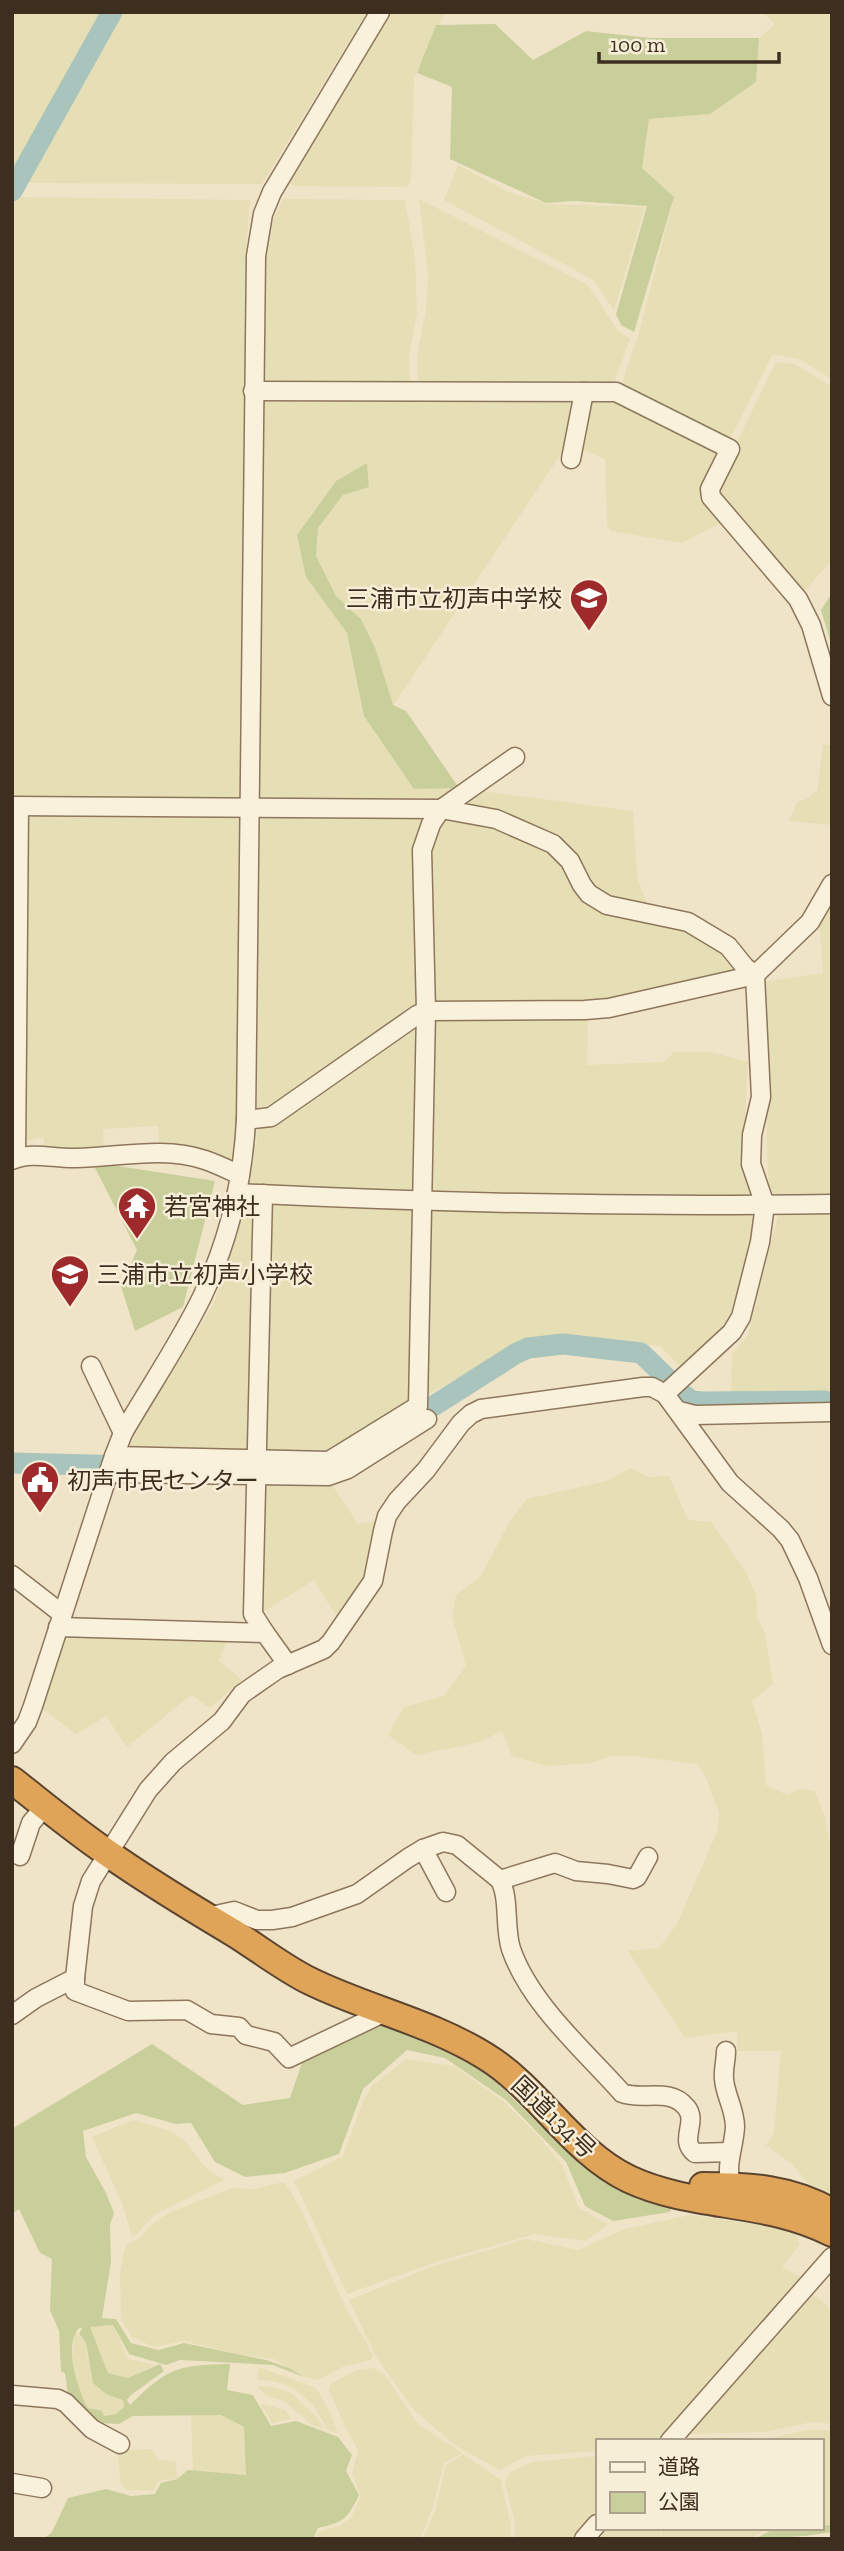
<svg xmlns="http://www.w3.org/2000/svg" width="844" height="2551" font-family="'Zilla Slab','Noto Sans JP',serif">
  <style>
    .farmland { fill: #e6deb5 }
    .green { fill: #c9cf9b; fill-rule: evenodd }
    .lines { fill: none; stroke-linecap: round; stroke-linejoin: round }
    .stream { stroke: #6f938a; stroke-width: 3.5 }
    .river { stroke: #a9c4bc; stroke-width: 21 }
    .minor-casing { stroke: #8d765c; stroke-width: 21 }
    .highway-casing { stroke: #5b4430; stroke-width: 30 }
    .minor { stroke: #faf1dc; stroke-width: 18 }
    .highway { stroke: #e0a458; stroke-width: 26 }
    .labels { text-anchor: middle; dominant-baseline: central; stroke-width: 5; stroke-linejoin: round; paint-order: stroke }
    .poi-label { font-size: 24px; fill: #3d2e20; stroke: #f7eed8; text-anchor: start }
    .street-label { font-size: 24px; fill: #3d2e20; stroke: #f7eed8 }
  </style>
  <rect width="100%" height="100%" fill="#f0e4c8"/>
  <g class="farmland">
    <path d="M12,12h91l-91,164z"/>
    <path d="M119,12h248l-105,172 -239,-1z"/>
    <path d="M390,12h55l-31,66 -3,103 -5,6 -113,-1 -3,-4z"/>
    <path d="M756,12h76v367l-33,-20 -26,-5 -71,140 22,27 -42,22 -71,-12 -4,-5 -2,-67 -37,-16 -175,263 -17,-56 -15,-31 -25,-23 -20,-40 2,-28 25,-34 26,-7 -2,-24 -31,18 -39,54 9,42 41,56 17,83 95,72 174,23 4,66 16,42 16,3 43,18 31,32 -155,33 -1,60 77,-3 10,-10h37l37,10 -5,93 12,44 2,20 -24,99 -9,14 -42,36 -22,-22 -107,-11 -34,9 -199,111 -193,-4 28,-53 58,-93 32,-95 12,-71 3,-743 357,1 21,-61 36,-138 -32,-30 7,-49 60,-5 47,-32 3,-44 16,-14 -11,-10z"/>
    <path d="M458,165l53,28 38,11 96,3 -31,104 -20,-31 -150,-80z"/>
    <path d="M12,197l238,3 -4,49 -6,552 -228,-1z"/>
    <path d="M283,199l122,1 10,58 2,56 -8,39 1,32h-150l5,-136 8,-29z"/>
    <path d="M419,199l169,86 30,46 12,8 -17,47 -195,-1 -1,-30 9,-44 2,-36z"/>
    <path d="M776,362l19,2 37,23v173l-32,36 -86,-107z"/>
    <path d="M823,744l9,2v79l-43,-4 9,-20 7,-1 12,-9z"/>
    <path d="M27,812h214l-3,307 -4,44 -75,-15 -1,-22 -55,3 1,20 -58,2 -3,-14 -21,5z"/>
    <path d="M832,894v304l-63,3 -7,-219 61,-9 -4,-56z"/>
    <path d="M832,1214v179l-101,3 1,-42 16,-19 30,-120z"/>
    <path d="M630,1468l19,9 20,-1 19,44 23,2 35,50 10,23 1,21 8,18 8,50 -21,17 10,33 4,51 21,10 13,-6 15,2 10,26 7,37v345l-18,-8 -21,-26 -27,-20 8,-12 7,-82h-44v-20l-52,7 -57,-87 31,-3 18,-24 40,-92 2,-19 -15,-40 -8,-9 -62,-8h-23l-20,7 -44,3 -35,-10 -10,-25 -22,11 -64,13 -28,-20 16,-28 40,-11 22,-30 -14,-50 4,-21 25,-19 29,-55 17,-22 80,-18z"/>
    <path d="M263,1482h67l28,42 26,-4 -12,57 -32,45 -26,-42 -54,34z"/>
    <path d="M64,1635l164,4 -9,22 23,19 -32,28 -19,-13 -64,52 -21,-31 -30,18 -34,-26z"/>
    <path d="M406,2059l48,7 49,35 31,30 28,34 17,43 29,16 -22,17 -51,-7 -99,28 -89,32 -53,-113 49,-25 20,-55 9,-15z"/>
    <path d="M133,2120l38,11 15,11 19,25 19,13 -70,35 -18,20 -4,1 -10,-33 -30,-66z"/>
    <path d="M279,2183h5l6,7 12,22 42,92 29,51 -2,5 -29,7 -24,13 -14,-3 -30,-18 -37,-5 -53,-13 -30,6 -22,-10 -11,-17 -1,-47 4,-23 5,-7 11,-5 11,-13 17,-12 64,-25 22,1z"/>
    <path d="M690,2215l77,11 28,7 5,11 -18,23 25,13 -141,157 -15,4h-54v10l-71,5 -26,14 -44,-24 -42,-36 -38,-53 -27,-57 85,-34 92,-27 52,11 47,-21z"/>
    <path d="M810,2292l17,13 4,7 1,112 -20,-2 -48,10 -79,2z"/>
    <path d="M113,2325l15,34 27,6 -27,13 -20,-5 -19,-46z"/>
    <path d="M75,2332l11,11 1,13 19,38 17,5 1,8 -8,7 -13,2 -15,-9 -10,-16 -6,-35z"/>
    <path d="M259,2367l57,21 14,24 8,22 -10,-4 -14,-24 -19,-17 -18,-7 -20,-3z"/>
    <path d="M373,2368l11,6 34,50 44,29 -18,10 -11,44 -13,32h-105l3,-7 21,-6 12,-8 10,-22 -9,-22 6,-24 -13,-23 -16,-37 2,-6 14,-8 13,-6z"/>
    <path d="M257,2386l17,1 17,6 24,22 9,13 -12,-3 -28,-24 -18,-5z"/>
    <path d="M260,2403l25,7 6,9 -19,4z"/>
    <path d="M191,2415h30l23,12 3,48 -54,-4z"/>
    <path d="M808,2430h24v94h-11v-83h-143l2,-3 19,2 23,-3 39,3z"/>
    <path d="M151,2449l8,11 16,1 3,17 -19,3 -6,10 -27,-1 -7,-9 1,-6 -3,-24z"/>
    <path d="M463,2454l38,26 10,48 -1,11h-87l13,-31 10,-43z"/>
    <path d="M597,2456v60l-20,23h-62v-17l-10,-40 5,-10 22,-10z"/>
    <path d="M600,2528h60l1,11h-71z"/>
    <path d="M661,2528h108l-18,11h-89z"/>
  </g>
  <g class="green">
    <path d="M495,24l38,36 53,-29 64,7h109l-3,44 -46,32 -61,5 -7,49 32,29 -40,135 -13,-7 -5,-11 31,-108 -73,-5 -28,2 -96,-44 2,-72 -35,-14 19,-48z"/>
    <path d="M367,463l2,24 -26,8 -25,33 -2,28 20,40 25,23 15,31 17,55 13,6 53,77 -45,1 -50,-73 -17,-83 -41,-56 -9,-42 39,-54z"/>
    <path d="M832,593v45l-2,2 -9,-30z"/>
    <path d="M92,1162l123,19 -32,126 -48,24 -14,-45 16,-36z"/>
    <path d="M374,2021l50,13 57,33 96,94 43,27 53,16 -3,8 -57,9 -28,-15 -19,-44 -60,-62 -61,-42 -38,-8 -44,39 -24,65 -54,19 -40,4 -30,-15 -24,-39 -15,1 -40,-11 -53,18 3,26 20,36 8,20 -4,12 1,37 -9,56 14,1 15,24 28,7 25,-7 82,17 23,8 15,9 -31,-12 -93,-5 -14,5 -37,-11 -16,-29 -23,2 18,46 20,5 32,-14 4,7 -33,24 -4,5 3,5c38,-37 47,-40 100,-41l-3,26 26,5 18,31 25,-5 42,16 14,18 -6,16 13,24c-12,25 -15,27 -41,33l-5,11h-87l-1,-2 -181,2 8,-7 16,-34 38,-9 25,7 24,-2 6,-11 16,-4 11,-9 58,5 -2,-48 -23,-12 -88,1 -14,8 -18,-1 -20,-8 -13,-20 -3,-22 -4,-2 -2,-40 -9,-21 2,-51 -12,-6 -21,-44 -7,5v-85l140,-85 91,61 47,-7 15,-44 62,-22zM79,2328h3l-3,6 7,9 7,40 13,11 17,6 1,7 -8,7 -12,2 -2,-5 -14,-3c-10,-18 -25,-62 -9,-80z"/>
    <path d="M821,2525h11v7l-27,4 -50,3 20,-11h46z"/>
  </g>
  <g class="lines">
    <path class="stream" d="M827,1404l-2,-3h7"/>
    <g class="river">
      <path d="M12,191l100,-179"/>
      <path d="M685,1396l7,5 10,1 123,-1"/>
      <path d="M402,1426l113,-72 13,-6 35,-4 78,9 29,28"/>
      <path d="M12,1463l119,3"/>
    </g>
    <g class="minor-casing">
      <g id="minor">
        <path d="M253,391l363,1 114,57 -20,40 1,8 87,102 13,26 21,71"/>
        <path d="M571,459l13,-67"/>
        <path d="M12,806l429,3 55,10 57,25 17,17 12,24 7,9 18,11 81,17 40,24 17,21 10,8 6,122 -9,38 -1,29 14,41 -5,37 -19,75 -9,15 -67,62"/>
        <path d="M246,1120l25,-3 146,-102 9,-4 159,-1 24,-2 146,-33 55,-53 22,-38"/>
        <path d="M16,1158l3,-351"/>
        <path d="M12,1160c20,-9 43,-1 64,-2 43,-1 88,-12 129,2 12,4 24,10 35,15"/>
        <path d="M237,1193c197,10 398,14 595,11"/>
        <path d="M263,1194l-10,420 12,19"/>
        <path d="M91,1366l32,67"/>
        <path d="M679,1411l16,4 137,-3"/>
        <path d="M114,1456l215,5 89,-55 8,-395 -4,-161 9,-26 10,-15 74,-52"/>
        <path d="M108,1473l220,3 20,-7 79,-50"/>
        <path d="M12,1575l49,38"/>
        <path d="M58,1627l207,6 23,32"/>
        <path d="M12,1744l15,-22 6,-16 81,-250 9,-23c26,-45 56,-89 79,-136 26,-55 41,-117 44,-177l10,-864 7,-42 9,-22 108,-180"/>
        <path d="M423,1849l23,43"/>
        <path d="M20,1856l11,-33 14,-17"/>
        <path d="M500,1880l55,-17 21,8 32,3 25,5 4,-2 11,-20"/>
        <path d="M207,1917l27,-6 23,9h15l20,-3 65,-23 51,-36 15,-9 20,-7 14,3 43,35c10,19 4,47 11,69 19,55 73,101 111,144 20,8 48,-6 64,14 13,15 -8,33 9,46l35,-1"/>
        <path d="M75,1978v13l53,20 59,-1 24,14 28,3 7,8 28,7 15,16 86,-41 4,-7"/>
        <path d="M12,2015l24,-17 39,-20 8,-72 8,-25 57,-91 25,-28 49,-41 20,-27 36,-25 46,-20 7,-7 42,-61 10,-50 4,-15 10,-15 29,-31 35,-47 10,-9 10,-5 162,-22h9l13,7 65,89 51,46 9,11 18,38 24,67"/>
        <path d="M726,2051c0,9 -3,19 -2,28 1,16 11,30 11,48 -1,20 -10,38 -4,59"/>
        <path d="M12,2395l46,4 8,4 26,26 28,15"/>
        <path d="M670,2441l162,-184"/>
        <path d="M12,2483l30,5"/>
        <path d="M584,2539l13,-15"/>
      </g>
    </g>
    <g class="highway-casing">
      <g id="highway">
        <path d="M12,1780c32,25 63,51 97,74 40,28 83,54 125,79 24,15 51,36 76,48 57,28 120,41 175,75 54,33 85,94 144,123 64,30 137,20 203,54"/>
        <path d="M703,2186c46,0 88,2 129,26"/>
      </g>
    </g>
    <use href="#minor" class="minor"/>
    <use href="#highway" class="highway"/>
  </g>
  <defs>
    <g id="school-pin" transform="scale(2.0125)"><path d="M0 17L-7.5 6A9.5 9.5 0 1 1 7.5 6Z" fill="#9e2a2b" stroke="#f7eed8"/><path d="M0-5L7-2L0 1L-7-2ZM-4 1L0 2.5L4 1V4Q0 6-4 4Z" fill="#fff"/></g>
    <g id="temple-pin" transform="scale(2.0125)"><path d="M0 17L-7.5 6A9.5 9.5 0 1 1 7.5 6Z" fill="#9e2a2b" stroke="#f7eed8"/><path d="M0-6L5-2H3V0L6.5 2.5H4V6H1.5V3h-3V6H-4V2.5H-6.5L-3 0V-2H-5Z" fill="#fff"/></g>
    <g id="civic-pin" transform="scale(2.0125)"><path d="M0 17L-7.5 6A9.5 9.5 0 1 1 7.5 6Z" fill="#9e2a2b" stroke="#f7eed8"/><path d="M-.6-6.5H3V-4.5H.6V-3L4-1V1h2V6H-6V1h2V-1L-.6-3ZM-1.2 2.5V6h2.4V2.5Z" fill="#fff"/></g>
  </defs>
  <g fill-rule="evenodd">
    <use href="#school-pin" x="589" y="598"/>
    <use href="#temple-pin" x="137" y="1206"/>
    <use href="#school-pin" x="70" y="1274"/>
    <use href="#civic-pin" x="40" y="1480"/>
  </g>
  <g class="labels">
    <g class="poi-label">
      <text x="562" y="598" text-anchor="end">三浦市立初声中学校</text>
      <text x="164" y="1206">若宮神社</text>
      <text x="97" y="1274">三浦市立初声小学校</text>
      <text x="67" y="1480">初声市民センター</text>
    </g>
    <g class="street-label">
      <text transform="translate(554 2117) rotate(44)">国道134号</text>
    </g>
  </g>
  <rect width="844" height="2551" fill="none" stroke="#3d2e20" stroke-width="28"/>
  <rect x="596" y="2439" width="228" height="91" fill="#f7eed8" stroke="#ada18e" stroke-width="2"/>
  <rect x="610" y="2462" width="35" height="10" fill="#faf1dc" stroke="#ada18e" stroke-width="2"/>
  <text x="658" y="2474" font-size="21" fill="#3d2e20">道路</text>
  <rect x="610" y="2492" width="35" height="21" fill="#c9cf9b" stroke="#ada18e" stroke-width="2"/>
  <text x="658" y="2509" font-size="21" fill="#3d2e20">公園</text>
  <path d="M599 52v10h180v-10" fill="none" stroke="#3d2e20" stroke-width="3.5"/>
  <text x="610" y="52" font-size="21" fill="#3d2e20" stroke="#f7eed8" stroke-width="5" paint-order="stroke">100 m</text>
</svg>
